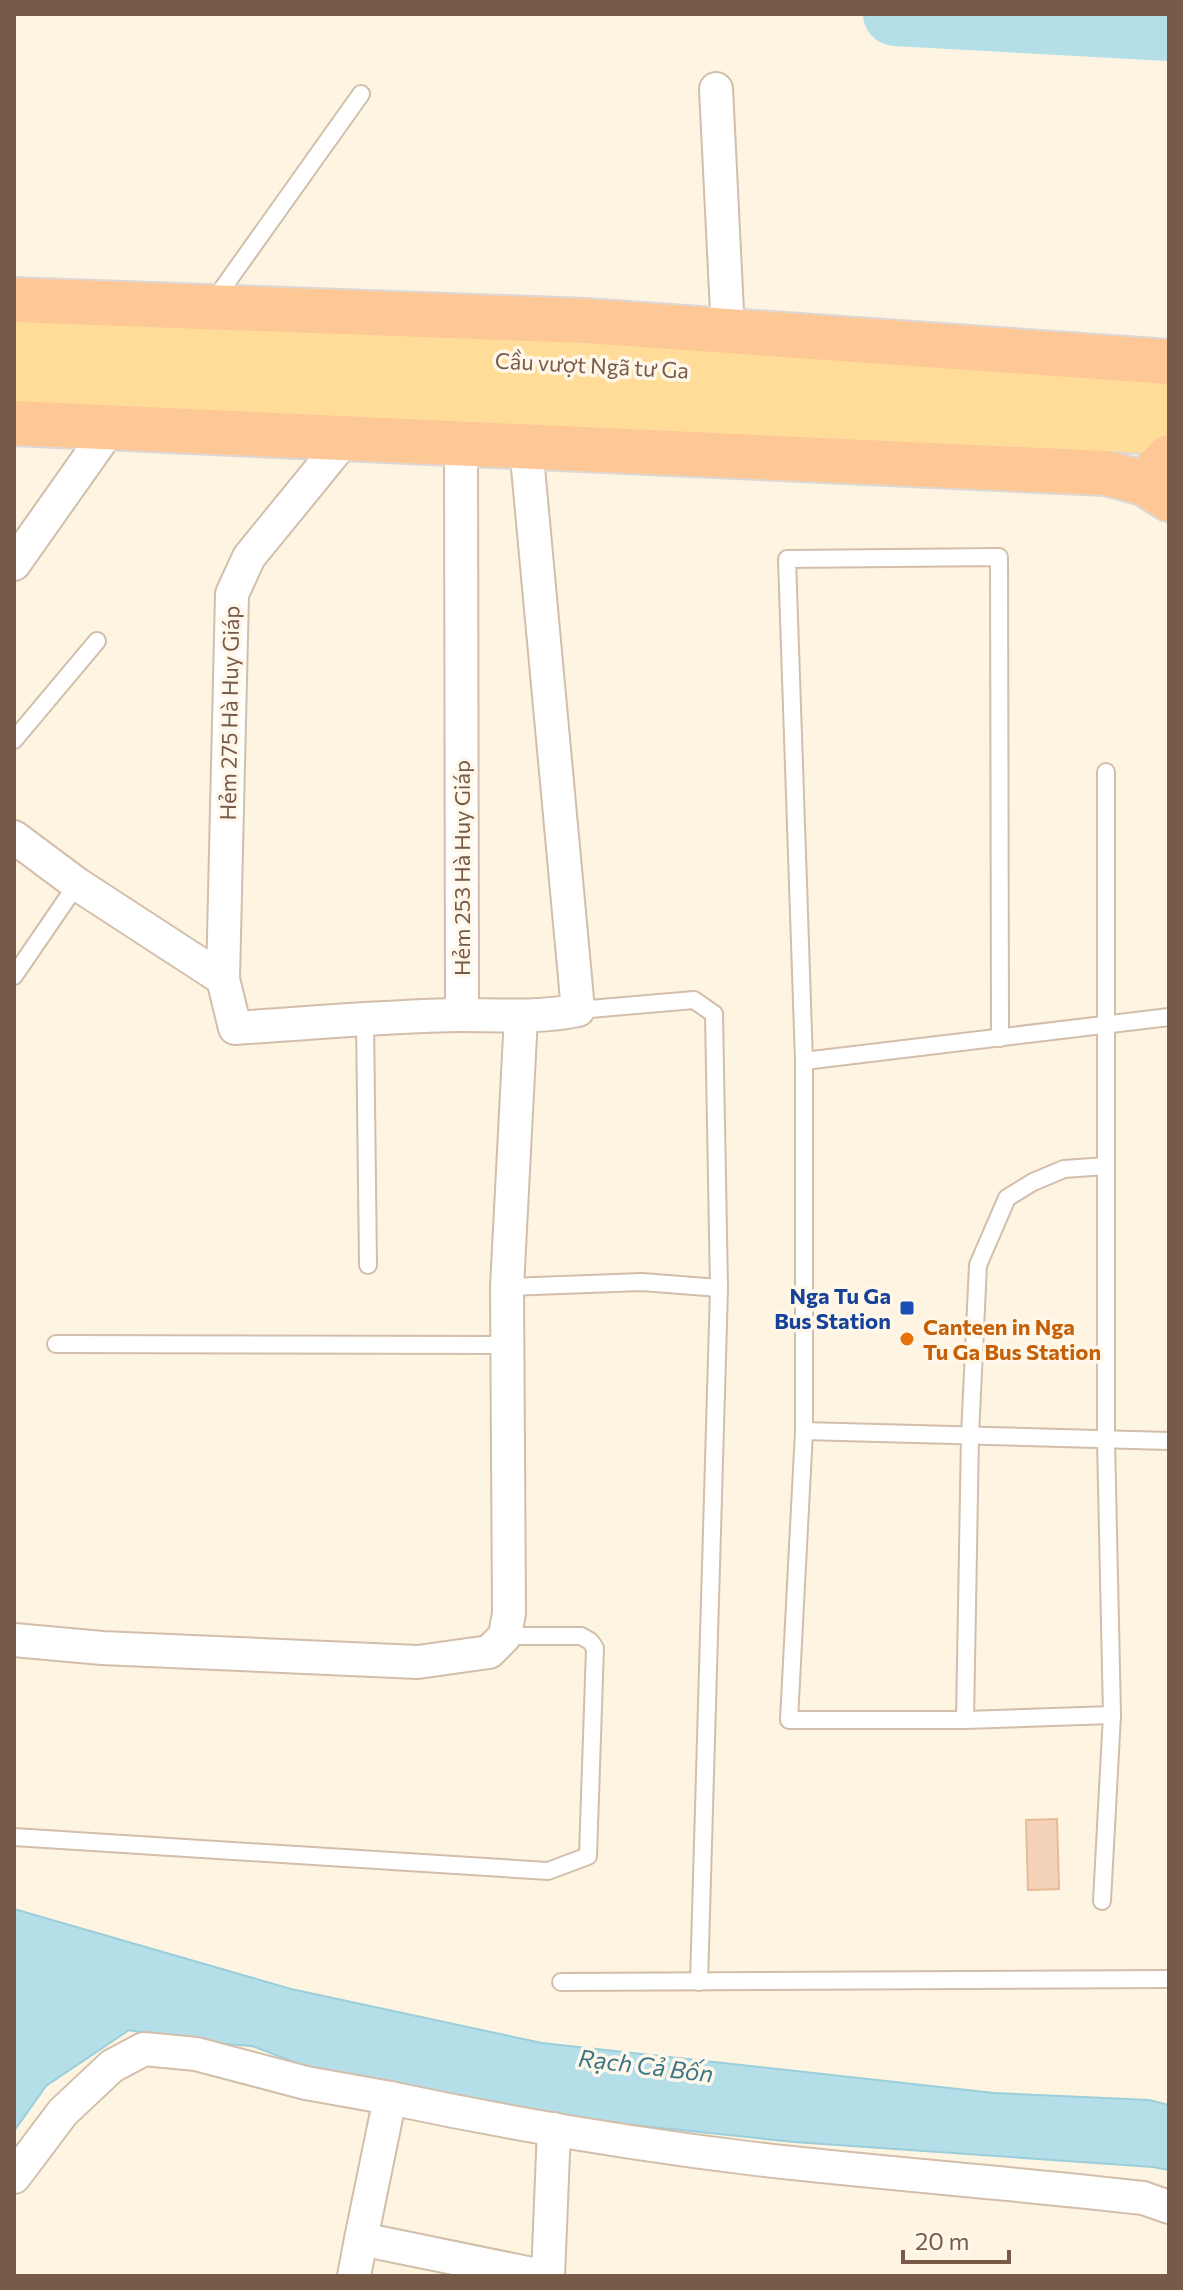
<svg xmlns="http://www.w3.org/2000/svg" width="1183" height="2290" font-family="Commissioner,sans-serif">
  <style>
    .water { fill: #b5dfe8; stroke: #9bcedb; stroke-width: 2 }
    .lines { fill: none; stroke-linecap: round; stroke-linejoin: round }
    .river { stroke: #b5dfe8; stroke-width: 64 }
    .building { fill: #f5d3b8; stroke: #e9ba97; stroke-width: 2 }
    .service-casing { stroke: #d2beab; stroke-width: 20 }
    .minor-casing { stroke: #d2beab; stroke-width: 36 }
    .primary-casing { stroke: #ded7d3; stroke-width: 48 }
    .trunk-casing { stroke: #ded7d3; stroke-width: 48 }
    .service { stroke: #fff; stroke-width: 16 }
    .minor { stroke: #fff; stroke-width: 32 }
    .primary { stroke: #ffdd98; stroke-width: 44 }
    .trunk { stroke: #fec896; stroke-width: 44 }
    .transit-dot { fill: #1a4fb4; stroke: #fff8ea; stroke-width: 3 }
    .food-dot { fill: #e8710a; stroke: #fff8ea; stroke-width: 3 }
    .labels { text-anchor: middle; dominant-baseline: central; stroke-width: 7; stroke-linejoin: round; paint-order: stroke }
    .street-label { font-size: 22px; fill: #775a47; stroke: #fff8ea }
    .transit-label { font-size: 22px; font-weight: bold; fill: #164399; stroke: #fff8ea; text-anchor: end }
    .food-label { font-size: 22px; font-weight: bold; fill: #c56008; stroke: #fff8ea; text-anchor: start }
    .water-label { font-size: 24px; font-style: italic; fill: #3c7585; stroke: #fff8ea }
  </style>
  <rect width="100%" height="100%" fill="#fef4e2"/>
  <path class="water" d="M14,1909l277,80 251,54 452,50 155,7 20,5v65l-16,-3 -359,-25 -267,-28 -188,-35 -87,-33 -76,-6 -47,-10 -83,56 -32,45z"/>
  <g class="lines">
    <path class="river" d="M895,14l274,15"/>
  </g>
  <path class="building" d="M1057,1819l2,70 -31,1 -2,-70z"/>
  <g class="lines">
    <g class="service-casing">
      <g id="service">
        <path d="M213,302l148,-208"/>
        <path d="M14,740l83,-99"/>
        <path d="M14,976l63,-92"/>
        <path d="M578,1010l116,-10 20,14 5,274 -20,694"/>
        <path d="M365,1020l3,245"/>
        <path d="M1000,1038l-1,-481 -212,2 17,502v370l-15,289h176l147,-5"/>
        <path d="M804,1061l365,-44"/>
        <path d="M507,1287l135,-5 77,6"/>
        <path d="M56,1344l451,1"/>
        <path d="M804,1431l365,10"/>
        <path d="M965,1720l5,-284 8,-171 29,-67 26,-16 31,-13 42,-3"/>
        <path d="M14,1837l534,34 40,-15 7,-208 -5,-7 -9,-5h-76"/>
        <path d="M1102,1901l10,-186 -6,-275v-668"/>
        <path d="M561,1982l608,-3"/>
      </g>
    </g>
    <g class="minor-casing">
      <g id="minor">
        <path d="M716,89l12,243"/>
        <path d="M346,438l-97,119 -17,37 -9,385 12,49c76,-5 152,-12 227,-13 39,0 78,3 116,-5l-52,-564"/>
        <path d="M461,443l1,572"/>
        <path d="M14,564l96,-136"/>
        <path d="M14,837l63,47 146,95"/>
        <path d="M14,1640l88,8 316,14 71,-10 16,-16 4,-23 -2,-326 14,-271"/>
        <path d="M390,2098c121,26 243,46 366,61 129,15 258,24 387,39l26,9"/>
        <path d="M14,2177l49,-65 49,-46 32,-17 52,5 110,29 84,15 -29,141 181,37"/>
        <path d="M354,2276l7,-37"/>
        <path d="M548,2276l6,-147"/>
      </g>
    </g>
    <g class="primary-casing">
      <g id="primary">
        <path d="M14,338l1155,54"/>
        <path d="M14,381l1155,51"/>
      </g>
    </g>
    <g class="trunk-casing">
      <g id="trunk">
        <path d="M14,300l572,21 583,41"/>
        <path d="M14,423l1092,50 38,10 25,16"/>
        <path d="M1144,483l25,-26"/>
      </g>
    </g>
    <use href="#service" class="service"/>
    <use href="#minor" class="minor"/>
    <use href="#primary" class="primary"/>
    <use href="#trunk" class="trunk"/>
  </g>
  <rect class="transit-dot" x="899" y="1300" width="16" height="16" rx="4"/>
  <circle class="food-dot" cx="907" cy="1339" r="8"/>
  <g class="labels">
    <g class="street-label">
      <text transform="translate(592 365) rotate(3)">Cầu vượt Ngã tư Ga</text>
      <text transform="translate(229 713) rotate(-89)">Hẻm 275 Hà Huy Giáp</text>
      <text transform="translate(461 868) rotate(-90)">Hẻm 253 Hà Huy Giáp</text>
    </g>
    <g class="transit-label">
      <text x="891" y="1295">Nga Tu Ga<tspan x="891" dy="25">Bus Station</tspan></text>
    </g>
    <g class="food-label">
      <text x="923" y="1326">Canteen in Nga<tspan x="923" dy="25">Tu Ga Bus Station</tspan></text>
    </g>
    <g class="water-label">
      <text transform="translate(646 2065) rotate(7)">Rạch Cả Bốn</text>
    </g>
  </g>
  <rect width="1183" height="2290" fill="none" stroke="#775a47" stroke-width="32"/>
  <path d="M903 2250v12h106v-12" fill="none" stroke="#775a47" stroke-width="4"/>
  <text x="915" y="2250" font-size="24" fill="#775a47" stroke="#fff8ea" stroke-width="6" paint-order="stroke">20 m</text>
</svg>
